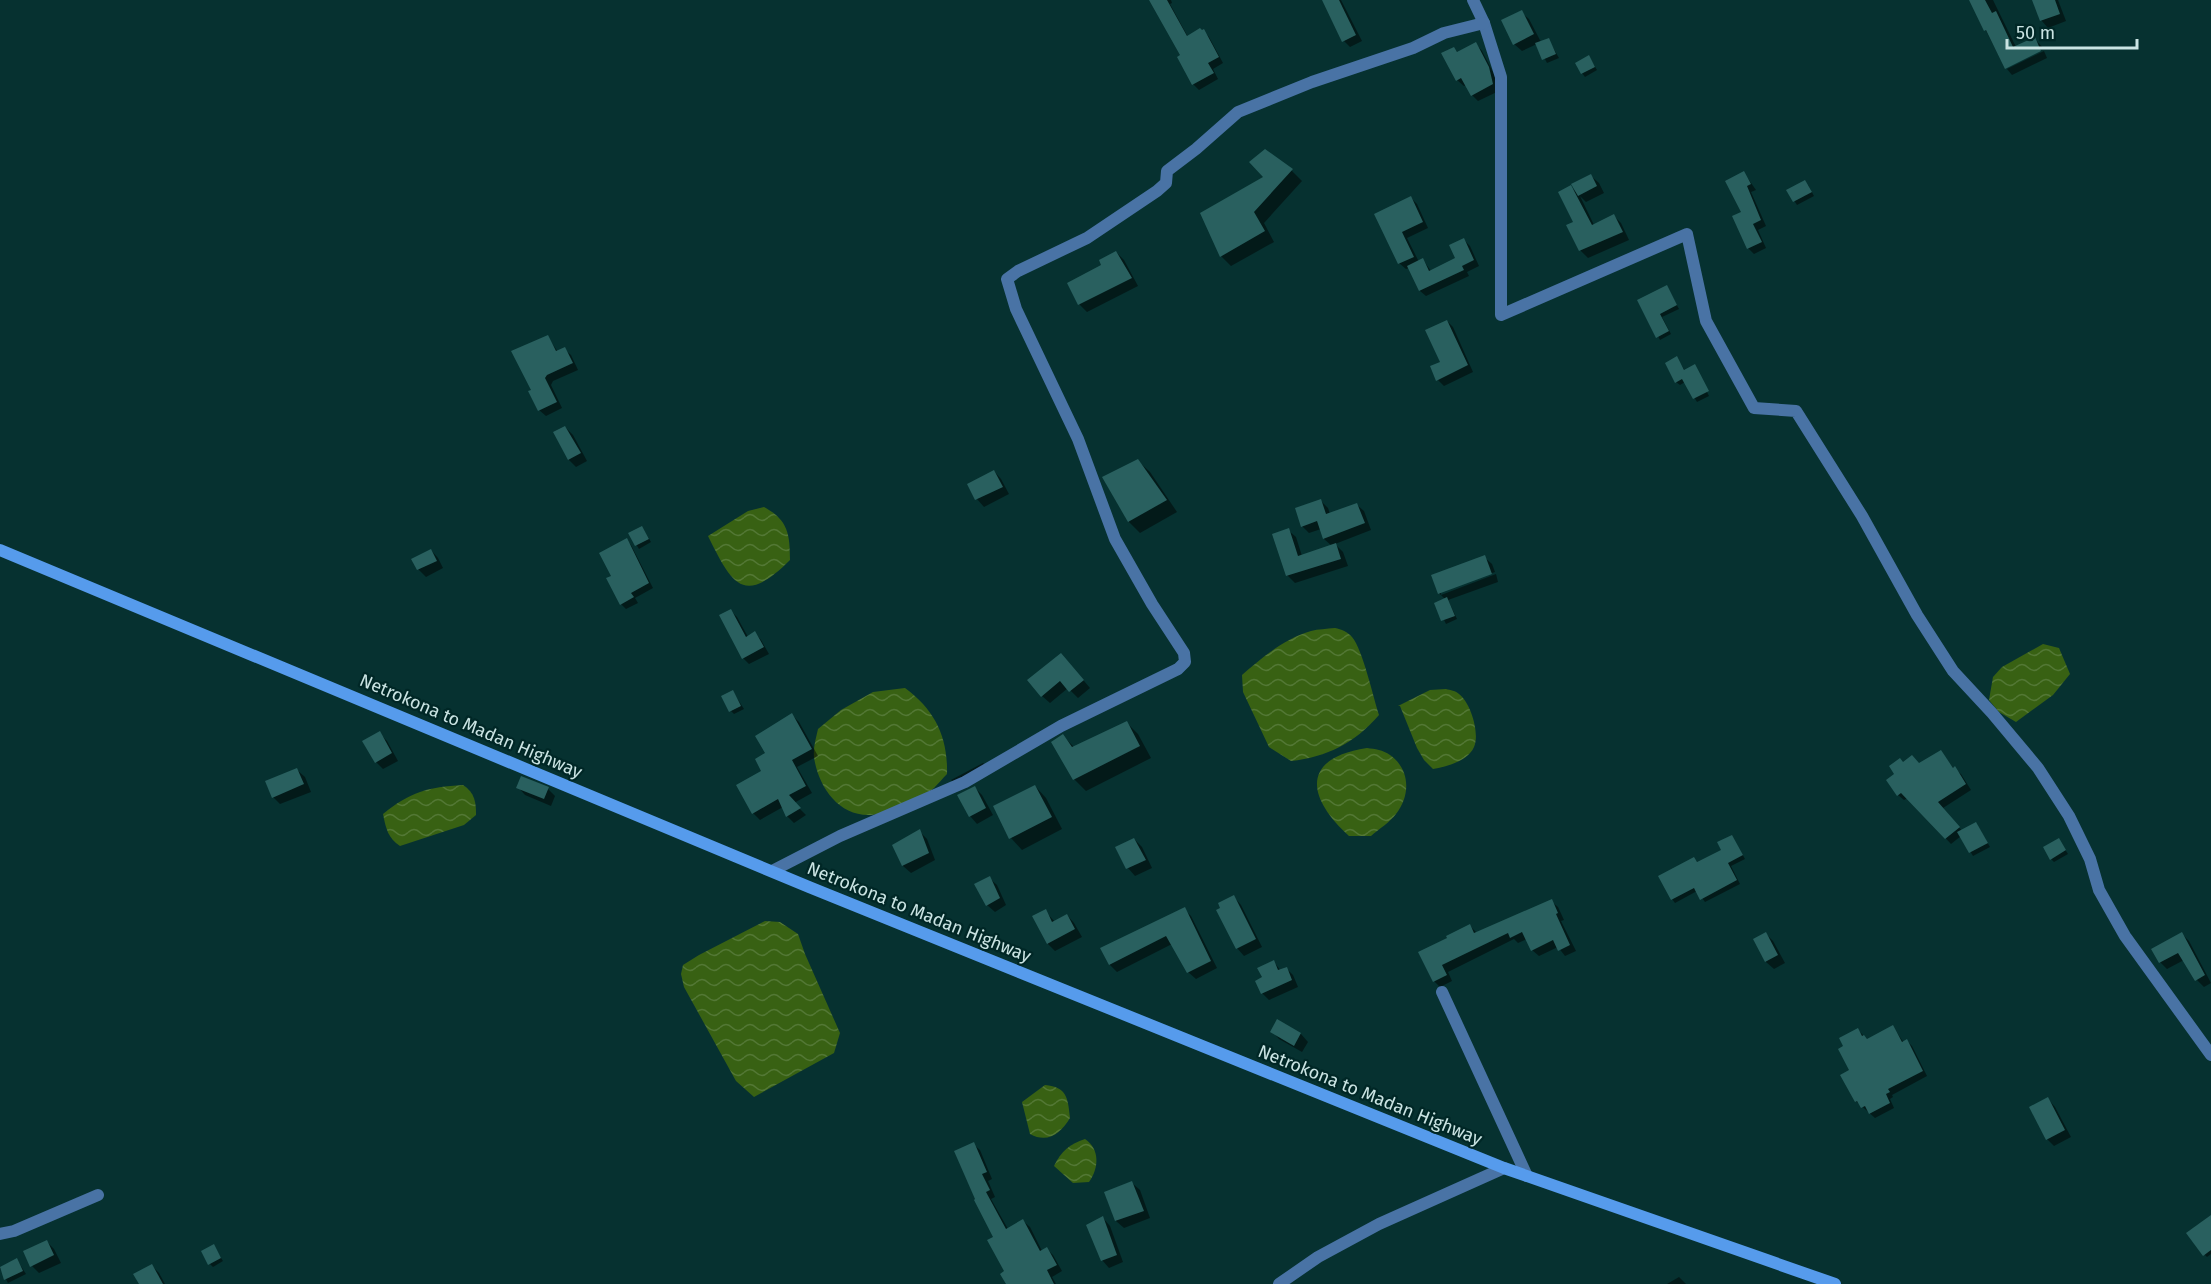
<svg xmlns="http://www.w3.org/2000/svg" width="2211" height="1284" font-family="'Fira Sans',sans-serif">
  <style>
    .water { fill: url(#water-waves) }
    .shadow { fill: #0007 }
    .building { fill: #29605f }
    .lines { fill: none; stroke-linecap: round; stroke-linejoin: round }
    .street { stroke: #4973a5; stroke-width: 12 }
    .secondary { stroke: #569bec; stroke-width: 12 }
    .labels { text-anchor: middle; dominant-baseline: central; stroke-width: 4.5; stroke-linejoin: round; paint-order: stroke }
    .street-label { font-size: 18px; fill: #cae4e3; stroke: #002726 }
  </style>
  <defs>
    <pattern id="water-waves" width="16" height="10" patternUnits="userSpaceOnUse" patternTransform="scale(1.5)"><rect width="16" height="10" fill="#386113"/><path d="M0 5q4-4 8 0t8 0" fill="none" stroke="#537835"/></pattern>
  </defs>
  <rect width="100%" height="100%" fill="#063130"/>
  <g class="water">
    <path d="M764,507c24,13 26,27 26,53 -47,47 -58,24 -82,-24l40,-25z"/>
    <path d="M1335,628c6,1 13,4 17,9 11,13 21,60 27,78 -24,28 -52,42 -88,46l-22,-14 -26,-55 -1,-17c20,-17 43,-37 69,-44 7,-2 16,-2 24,-3z"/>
    <path d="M2043,644l16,4 11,26 -17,21 -37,27 -17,-10 -10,-12 4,-23 9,-10z"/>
    <path d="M905,688c30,22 43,49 42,86 -5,5 -9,10 -13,14 -13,10 -48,27 -64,27 -32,1 -52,-29 -56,-58 -1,-9 2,-19 4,-28l23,-19 32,-18z"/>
    <path d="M1446,689c4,1 10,2 13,5 12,9 21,40 15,53 -6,14 -28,20 -41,22l-9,-9 -7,-12 -17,-42h-2l32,-16z"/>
    <path d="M1367,748c8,1 16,2 23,7 20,14 21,40 6,59 -6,8 -17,15 -25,22h-22c-43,-39 -48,-78 18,-88z"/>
    <path d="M463,785c12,8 13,17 13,30l-12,10 -64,21c-12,-8 -14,-17 -17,-32 27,-22 45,-27 80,-29z"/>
    <path d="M765,921l15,1 18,12 7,20 35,79 -6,20 -80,44 -18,-16 -52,-94 -3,-13 2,-9 16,-10z"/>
    <path d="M1045,1085c22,2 23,13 25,33 -9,15 -22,26 -40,16l-8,-32z"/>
    <path d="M1085,1139c15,10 14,29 4,43l-16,1 -19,-17c7,-15 16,-22 31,-27z"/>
  </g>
  <g class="shadow">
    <path d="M1151,0h20l1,3 -2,1 18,33 16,-6 5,6 14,26 -10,6 5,10 -19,11 -6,-6 -11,-28z"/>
    <path d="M1323,0h18l21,41 -12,6 -6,-6z"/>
    <path d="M1970,0h23l23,47 19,-8 8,9 -37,18v3z"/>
    <path d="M2033,0h25l8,21 -18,7 -7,-8z"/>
    <path d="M1521,12l8,7 12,23 7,-3 11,19 -12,5 -10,-19 -15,7 -8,-7z"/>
    <path d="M1476,44l6,7 12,23 5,17 -21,10 -6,-6 -5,-10 -3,1 -7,-6 -3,-32 4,5z"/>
    <path d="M2044,51l3,7 -35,17 -5,-6z"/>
    <path d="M1589,57l8,13 -12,7 -3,-4z"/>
    <path d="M1265,151l27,20 10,10 -38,42 10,19 -43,24 -10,-10 44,-78z"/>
    <path d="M1744,173l12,17 -5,2 15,34 -8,4 8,18 -12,6 -6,-6z"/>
    <path d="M1591,176l8,7 5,10 -18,9 -6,-6 14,29 20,-9 7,7 8,17 -41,18 -8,-8 -9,-63 6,6z"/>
    <path d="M1808,185l6,11 -17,9 -9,-14z"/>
    <path d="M1411,198l6,6 11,24 -21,10 12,24 4,-2 8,11 26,-13 7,-18 6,6 9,20 -12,6 2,4 -43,20 -6,-5 -11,-23 -3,1 -7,-6 -23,-48z"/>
    <path d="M1116,252l8,8 14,26 -51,26 -7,-7 -11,-22 34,-17z"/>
    <path d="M1667,287l12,22 -17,8 9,17 -11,6 -21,-40z"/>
    <path d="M1447,321l6,6 20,45 -29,14 -6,-6 4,-18z"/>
    <path d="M547,336l11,16 6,-3 7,6 7,15 -25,11 -2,4 11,23 -16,8 -7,-6 -6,-20z"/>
    <path d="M1677,358l8,13 10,-3 14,28 -12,6 -12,-20 -5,3 -4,-3z"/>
    <path d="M565,427l8,8 14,26 -11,6 -7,-7 -14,-27z"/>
    <path d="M1138,461l12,11 27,40 -37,21 -11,-11z"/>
    <path d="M994,471l7,8 8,15 -25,13 -7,-8 -8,-15z"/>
    <path d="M1321,501l7,7 2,6 27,-9 7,6 7,19 -36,14 8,8 5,14 -53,17 -8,-8 1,-45 8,7 6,19 30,-10 -8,-7 -3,-10 -12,4 -7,-7z"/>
    <path d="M642,527l9,15 -12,7 -9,-15z"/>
    <path d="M626,540l5,5 22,43 -18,10 3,5 -12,6 -5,-5 -8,-28z"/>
    <path d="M431,550l7,8 5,10 -17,9 -7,-7 -6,-10z"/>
    <path d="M1484,557l8,7 3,8 -54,19v4l55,-21 2,8 -50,18 9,19 -11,5 -10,-21 9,-4 -6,-6 -6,-17z"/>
    <path d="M731,611l6,6 11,20 7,-4 6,7 8,14 -20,10 -6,-6z"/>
    <path d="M1068,662l22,26 -12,10 -10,-10 -18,15 -8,-7z"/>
    <path d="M733,692l11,17 -10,5 -3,-3z"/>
    <path d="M792,715l7,7 19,34 -21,11 15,26 -18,10 12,12 -12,8 -7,-7 -4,-9 -23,13 -7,-7 14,-59z"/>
    <path d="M1127,723l11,11 13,24 -65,33 -12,-12 -11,-43 11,11z"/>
    <path d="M379,733l8,8 11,20 -15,8 -7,-7z"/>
    <path d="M1941,752l13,17 7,5 10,16 -28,18 19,23 14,-8 14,24 -17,9 -12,-20 -10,8 -43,-46 -4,2 -6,-5 -2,-21 8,-11 16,2z"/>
    <path d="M983,763l7,6 -32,17 -7,-6z"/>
    <path d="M297,770l8,7 6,15 -31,12 -7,-7z"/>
    <path d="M1035,786l11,12 16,31 -40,21 -11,-12z"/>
    <path d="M518,787l30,2 7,7 -4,10 -26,-11z"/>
    <path d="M975,788l7,7 11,20 -16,9 -7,-8z"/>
    <path d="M919,831l8,8 8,21 -24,13 -8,-7 -9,-20z"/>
    <path d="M1732,836l13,23 -14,7 9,18 -35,18 -8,-11 -22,12 -3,-4 22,-40 3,3 26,-12z"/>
    <path d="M1134,839l8,8 10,21 -17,8 -7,-8 -11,-21z"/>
    <path d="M2059,840l9,14 -14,8 -3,-3z"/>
    <path d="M989,878l8,7 9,20 -11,7 -8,-7z"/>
    <path d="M1234,897l7,8 21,42 -18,9 -7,-8z"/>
    <path d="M1551,901l7,6 6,13 -3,1 15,30 -11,5 -7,-9 -19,9 -7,-6 -5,-11 -9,4 -4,-4 -66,33 4,9 -12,6 -6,-6 -14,-28 50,-27 7,7z"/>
    <path d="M1184,909l7,7 26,52 -21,11 -8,-7 -16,-28 -55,28 -7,-7 -8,-17z"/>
    <path d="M1045,911l10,11 12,-7 7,8 8,14 -27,14 -7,-7 -14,-28z"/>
    <path d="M1766,934l7,7 12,22 -11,6 -8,-7 -11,-22z"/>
    <path d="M2182,934l7,7 22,42 -7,4 -7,-7 -13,-20 -17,9 -7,-7z"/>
    <path d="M1274,962l7,9 5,-3 7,7 5,12 -29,13 -7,-7 2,-15z"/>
    <path d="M1278,1021l23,13 7,8 -6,10 -23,-13 -7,-8z"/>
    <path d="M1893,1027l11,16 3,-2 5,5 15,30 -35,19 1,2 -3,2 4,9 -19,10 -19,-17 -11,-55 13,-16 10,10z"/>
    <path d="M2048,1099l7,8 16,30 -17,9 -7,-7z"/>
    <path d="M973,1144l7,6 12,29 -4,2 7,16 -4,2 17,30 15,-8 7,6 12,24 5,-2 6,6 9,16 -10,6 4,7h-49l-1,-12 -11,-35z"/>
    <path d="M1132,1183l8,7 10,28 -26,10 -8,-7 -11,-28z"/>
    <path d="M2211,1217v37l-4,3 -7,-7z"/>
    <path d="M1103,1218l7,8 13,36 -14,6 -7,-8z"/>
    <path d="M47,1242l7,7 7,14 -22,10 -7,-7z"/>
    <path d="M213,1246l10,15 -10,6 -3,-3z"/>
    <path d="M17,1260l9,14 -18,9 -8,-15z"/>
    <path d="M152,1266l7,7 6,11h-25z"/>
    <path d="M1679,1277l7,7h-19z"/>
  </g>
  <g class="building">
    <path d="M1149,0h18l20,36 13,-8 2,2 2,-1 15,28 -11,6 6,10 -22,12 -15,-28 3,-2z"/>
    <path d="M1322,0h17l17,35 -14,7z"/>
    <path d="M1969,0h16l7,13 4,-2 17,36 22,-10 6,14 -36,18 -19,-39 -2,1z"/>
    <path d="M2032,0h23l5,14 -20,7z"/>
    <path d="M1522,10l12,24 -21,11 -12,-25z"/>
    <path d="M1549,38l7,16 -14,6 -7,-17z"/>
    <path d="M1476,42l13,25 4,17 -22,12 -10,-18 -5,3 -15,-28 13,-6 3,5z"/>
    <path d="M1589,55l6,12 -14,7 -6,-11z"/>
    <path d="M1265,149l28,20 -39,43 11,19 -45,26 -20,-44 63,-36 -14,-15z"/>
    <path d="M1744,171l7,13 -4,2 14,34 -8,4 9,18 -15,7 -15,-33 9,-4 -16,-31z"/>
    <path d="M1591,174l6,12 -19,10 -7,-12z"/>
    <path d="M1805,180l7,12 -19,10 -7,-12z"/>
    <path d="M1571,185l21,40 22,-11 9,18 -44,19 -13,-26 7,-3 -15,-30z"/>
    <path d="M1411,196l12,26 -21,10 12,25 -16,7 -24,-50z"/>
    <path d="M1464,238l10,22 -12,6 2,4 -45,21 -12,-25 16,-8 6,13 26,-13 -6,-13z"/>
    <path d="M1116,251l16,27 -54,27 -11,-22 34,-18 -2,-5z"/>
    <path d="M1667,285l10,20 -17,9 9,17 -13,7 -19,-38z"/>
    <path d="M1447,320l21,45 -32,16 -6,-15 10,-4 -15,-32z"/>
    <path d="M548,335l8,16 9,-4 8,16 -26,12 -2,3 12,24 -19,9 -10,-20 3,-1 -20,-39z"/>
    <path d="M1677,356l7,14 11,-6 14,27 -16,8 -11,-20 -7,4 -10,-20z"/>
    <path d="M565,426l16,27 -13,7 -15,-28z"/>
    <path d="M1138,459l29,41 -39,22 -26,-45z"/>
    <path d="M994,470l9,17 -28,13 -8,-16z"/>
    <path d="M1321,499l5,15 31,-11 8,20 -42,16 -6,-18 -16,6 -6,-19z"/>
    <path d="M642,526l7,13 -14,7 -7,-13z"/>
    <path d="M1289,528l9,28 38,-13 5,16 -55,17 -14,-42z"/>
    <path d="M627,538l22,45 -18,10 3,4 -14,8 -14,-27 5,-2 -12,-23z"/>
    <path d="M431,549l6,12 -20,9 -6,-11z"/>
    <path d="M1485,555l7,19 -54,20 -7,-19z"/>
    <path d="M1447,597l8,19 -14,5 -7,-18z"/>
    <path d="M731,609l15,28 9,-6 9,16 -22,12 -23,-44z"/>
    <path d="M1061,653l23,27 -15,12 -9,-11 -19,16 -14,-17z"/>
    <path d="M733,690l8,16 -12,6 -8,-16z"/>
    <path d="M792,713l20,36 -20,11 14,26 -17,9 12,13 -15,9 -8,-18 -26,15 -16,-29 25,-14 -6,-12 10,-6 -10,-17z"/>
    <path d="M1127,721l13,25 -67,34 -22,-38 12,-8 9,13z"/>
    <path d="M380,731l12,22 -17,10 -13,-22z"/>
    <path d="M1941,750l12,18 2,-2 11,18 -28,18 22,25 -15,12 -44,-46 -4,3 -11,-16 8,-6 -5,-8 11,-8 3,4 9,-7 7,8z"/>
    <path d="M297,768l7,16 -32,14 -7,-17z"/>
    <path d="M521,776l28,11 -5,12 -28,-11z"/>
    <path d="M1035,785l17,32 -43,22 -16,-33z"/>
    <path d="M975,786l11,22 -17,9 -12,-22z"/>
    <path d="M1976,822l12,21 -19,10 -12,-21z"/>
    <path d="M920,829l9,24 -27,13 -10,-21z"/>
    <path d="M1732,835l11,20 -15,8 9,17 -37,20 -6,-12 -23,12 -13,-24 36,-19 3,5 24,-12 -4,-8z"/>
    <path d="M1134,838l12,22 -20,9 -11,-22z"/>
    <path d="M2059,838l7,12 -16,10 -7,-13z"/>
    <path d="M990,876l10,22 -14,8 -12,-22z"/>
    <path d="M1234,895l22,44 -20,10 -20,-39 4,-2 -2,-5z"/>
    <path d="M1552,899l6,14 -2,1 14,31 -12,6 -5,-11 -22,11 -9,-19 -12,6 -2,-5 -66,32 5,10 -14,7 -15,-30 29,-14 -1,-2 24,-12 4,9z"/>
    <path d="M1185,907l26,54 -24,12 -21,-37 -57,29 -9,-17z"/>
    <path d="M1046,909l6,13 15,-8 8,15 -28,15 -15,-28z"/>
    <path d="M1766,932l12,23 -13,7 -12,-23z"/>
    <path d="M2182,932l23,43 -10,6 -17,-28 -19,10 -8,-14z"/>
    <path d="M1274,960l4,10 9,-3 5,13 -31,14 -6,-13 7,-4 -5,-9z"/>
    <path d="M1277,1019l24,14 -7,13 -24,-14z"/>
    <path d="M1893,1025l9,17 5,-3 16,32 -35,18 2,3 -4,2 4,9 -21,11 -4,-8 -4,2 -4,-7 -2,1 -15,-27 9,-5 -11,-21 5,-3 -4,-8 19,-10 4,8 2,-1 3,4z"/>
    <path d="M2048,1097l17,33 -19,10 -17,-33z"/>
    <path d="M974,1142l13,30 -5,2 8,16 -4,2 20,37 17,-10 17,32 7,-4 10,18 -10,5 7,14h-48l-6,-10 4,-3 -17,-31 6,-3 -19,-37 1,-1 -21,-48z"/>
    <path d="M1132,1181l12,30 -29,10 -11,-29z"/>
    <path d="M2211,1215v35l-8,6 -17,-23z"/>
    <path d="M1103,1216l14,39 -16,6 -15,-36z"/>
    <path d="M47,1240l7,15 -24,12 -7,-16z"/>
    <path d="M214,1244l7,14 -13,7 -7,-14z"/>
    <path d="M17,1258l6,13 -19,9 -4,-13z"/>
    <path d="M152,1264l11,20h-24l-6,-10z"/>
  </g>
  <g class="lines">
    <g class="street">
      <path d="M1473,0l11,23 17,54v238l186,-81 19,87 48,87 42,3 66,105 55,99 36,56 39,42 46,55 31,48 21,43 9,31 26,46 86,119"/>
      <path d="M772,871l68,-35 125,-54 96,-56 117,-57 7,-7 -1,-9 -32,-49 -37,-65 -37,-100 -62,-130 -9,-30 11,-8 69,-33 70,-47 9,-8 1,-12 29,-22 42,-37 74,-30 101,-34 31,-15 40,-10"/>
      <path d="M1442,992l85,184"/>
      <path d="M0,1234l14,-3 84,-36"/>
      <path d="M1279,1284l39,-27 61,-33 125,-56"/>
    </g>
    <path class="secondary" d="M0,550l809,337 695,281 331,116"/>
  </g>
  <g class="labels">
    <g class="street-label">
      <text transform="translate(471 726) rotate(23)">Netrokona to Madan Highway</text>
      <text transform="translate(919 912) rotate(22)">Netrokona to Madan Highway</text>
      <text transform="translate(1370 1095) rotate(22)">Netrokona to Madan Highway</text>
    </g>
  </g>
  <path d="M2007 39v9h130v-9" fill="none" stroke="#cae4e3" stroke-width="3"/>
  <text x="2016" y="39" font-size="18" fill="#cae4e3" stroke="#002726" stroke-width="4.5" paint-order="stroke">50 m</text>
</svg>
